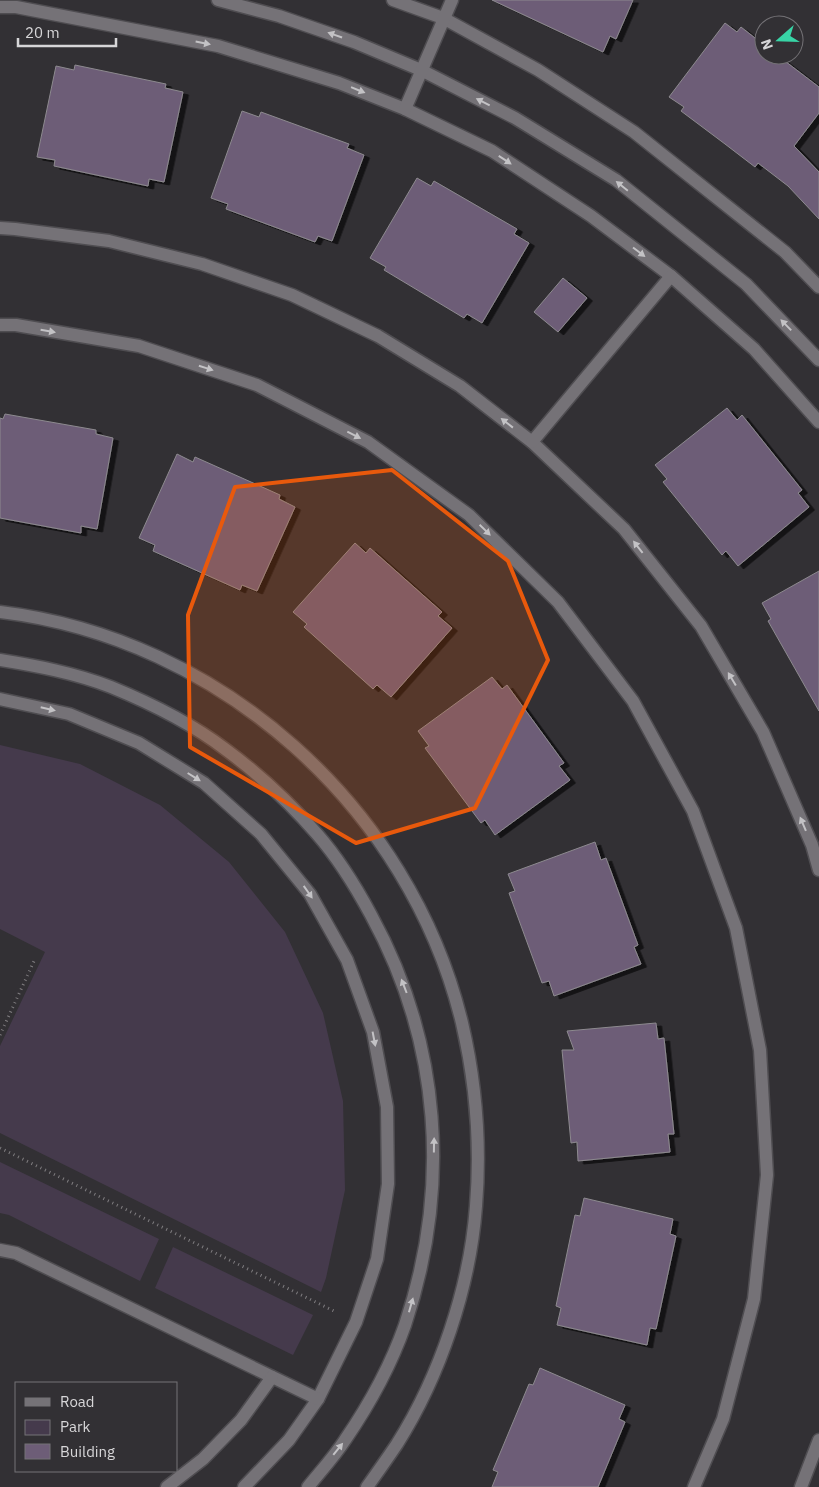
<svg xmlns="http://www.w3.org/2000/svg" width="819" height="1487" font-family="'IBM Plex Sans',sans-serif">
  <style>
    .green { fill: #453a4c }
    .building { fill: #6d5d77; stroke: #8d8a8f; filter: url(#shadow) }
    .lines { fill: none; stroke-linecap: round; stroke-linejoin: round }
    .minor-casing { stroke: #4f4d51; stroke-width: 15 }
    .path { stroke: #807e81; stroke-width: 3; stroke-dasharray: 1 4; stroke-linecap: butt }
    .minor { stroke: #757277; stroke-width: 12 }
    .oneway { fill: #c3c2c5 }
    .marked { fill: #e8590c; fill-opacity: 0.2; stroke: #e8590c; stroke-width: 4; stroke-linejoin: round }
  </style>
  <defs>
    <filter id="shadow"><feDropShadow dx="5.5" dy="3" stdDeviation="0" flood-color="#0009"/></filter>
  </defs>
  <rect width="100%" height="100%" fill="#323034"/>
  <g class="green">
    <path d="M0,745l80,19 80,41 69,57 56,70 38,81 20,88 2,89 -19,88 -5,14 -321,-159v-87l45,-94 -45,-23z"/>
    <path d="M0,1162l159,77 -19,42 -131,-66 -9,-2z"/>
    <path d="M173,1247l140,68 -20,40 -138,-67z"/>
  </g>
  <g class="building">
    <path d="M492,0h141l-17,39 -6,-3 -7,16z"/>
    <path d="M725,23l12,9 4,-5 23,18v10h13l42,32v26l-25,33 25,26v47l-31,-33 -30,-23 -3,4 -30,-23 -44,-33 3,-4 -15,-10z"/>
    <path d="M75,65l91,19 -1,4 18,4 -19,90 -15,-3 -1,7 -94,-20 1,-6 -18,-3 19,-91 18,4z"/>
    <path d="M242,111l17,6 2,-5 88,32 -2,4 17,7 -32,86 -14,-5 -3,6 -89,-33 2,-5 -17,-6z"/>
    <path d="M417,178l14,8 3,-5 83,48 -3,5 15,9 -47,80 -15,-9 -3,4 -80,-48 2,-3 -16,-9z"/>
    <path d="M563,278l24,20 -29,34 -24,-20z"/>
    <path d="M727,408l10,12 5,-5 60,75 -4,3 11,14 -71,59 -12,-15 -4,4 -59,-73 4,-3 -12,-14z"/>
    <path d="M5,414l91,16v4l17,4 -16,91 -16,-3v7l-81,-15v-100l3,1z"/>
    <path d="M177,454l16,8 2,-5 85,38 -1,4 16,8 -38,84 -15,-6 -2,5 -87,-39 2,-6 -16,-7z"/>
    <path d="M355,543l11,10 4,-5 72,64 -4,4 14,12 -61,69 -14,-12 -4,4 -69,-62 3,-3 -14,-12z"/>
    <path d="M819,571v140l-51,-90 3,-2 -9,-16z"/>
    <path d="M492,677l10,12 5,-4 57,78 -5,3 11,14 -75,55 -10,-15 -4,3 -56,-75 4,-2 -11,-15z"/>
    <path d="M595,842l6,18 5,-2 32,87 -4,2 7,17 -87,32 -5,-15 -7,2 -33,-90 6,-2 -7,-17z"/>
    <path d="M656,1023l2,16 6,-1 10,96h-6l2,18 -92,9 -1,-19 -6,1 -9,-93h12l-7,-19z"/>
    <path d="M584,1198l89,21 -3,15 6,2 -20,93 -6,-1 -3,17 -90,-20 4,-17 -5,-2 19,-91 5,1z"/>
    <path d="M540,1368l85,37 -6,14 6,3 -27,65h-106l6,-15 -5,-2 36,-86 4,1z"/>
  </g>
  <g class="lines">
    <g class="minor-casing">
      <g id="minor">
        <path d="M218,0l61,16 75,26 67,28 94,48 101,62 130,104 73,76"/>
        <path d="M393,0l50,18 95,52 96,62 151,120 34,35"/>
        <path d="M0,7h16l202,39 121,37 66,26 87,42 99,65 80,60 83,73 65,73"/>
        <path d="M405,109l47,-109"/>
        <path d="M0,228l15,1 94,12 93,23 90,31 86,41 82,50 72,56 92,87 77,97 62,106 49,113 7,25"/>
        <path d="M0,325h16l123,21 118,39 111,57 101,73 89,87 75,99 60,110 43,117 24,122 7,125 -13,124 -31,120 -29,68"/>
        <path d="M532,442l139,-166"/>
        <path d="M0,612c220,26 410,195 462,411 14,60 19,121 14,183 -6,81 -36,170 -79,238 -10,15 -20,29 -30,43"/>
        <path d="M0,660c37,6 75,13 111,27 39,16 80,36 114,62 34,25 64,53 92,85 21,24 39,53 54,81 70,128 80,272 34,410 -14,40 -36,80 -60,115 -11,17 -25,32 -37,47"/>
        <path d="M0,699l69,15 70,29 65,40 57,51 49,60 37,66 26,72 14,75 1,77 -11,75 -21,63 -38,77 -29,41 -45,47"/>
        <path d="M0,1250l16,3 302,146"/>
        <path d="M167,1487l36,-28 38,-39 31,-43"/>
        <path d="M801,1487l18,-47"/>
      </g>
    </g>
    <g class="path">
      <path d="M0,1035l35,-76"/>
      <path d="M0,1148l336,164"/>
    </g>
    <use href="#minor" class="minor"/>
  </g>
  <defs><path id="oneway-solid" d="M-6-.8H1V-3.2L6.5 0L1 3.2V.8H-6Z" transform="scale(1.25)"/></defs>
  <g class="oneway">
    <use href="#oneway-solid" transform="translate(335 35) rotate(-161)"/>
    <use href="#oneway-solid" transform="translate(203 43) rotate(11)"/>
    <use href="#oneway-solid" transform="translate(358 90) rotate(22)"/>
    <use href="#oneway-solid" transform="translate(483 102) rotate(-153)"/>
    <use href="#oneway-solid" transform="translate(505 160) rotate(33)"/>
    <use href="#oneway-solid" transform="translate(622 186) rotate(-141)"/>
    <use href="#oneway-solid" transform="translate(639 252) rotate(37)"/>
    <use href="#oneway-solid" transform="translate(786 325) rotate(-134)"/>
    <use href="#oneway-solid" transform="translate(48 331) rotate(10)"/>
    <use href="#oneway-solid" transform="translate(206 368) rotate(18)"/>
    <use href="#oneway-solid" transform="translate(507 423) rotate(-142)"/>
    <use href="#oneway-solid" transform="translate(354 435) rotate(27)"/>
    <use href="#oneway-solid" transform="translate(485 530) rotate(44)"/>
    <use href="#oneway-solid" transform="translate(638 547) rotate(-128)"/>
    <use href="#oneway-solid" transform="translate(732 679) rotate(-121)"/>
    <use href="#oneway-solid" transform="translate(48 709) rotate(13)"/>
    <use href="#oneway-solid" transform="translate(194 777) rotate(32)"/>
    <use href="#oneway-solid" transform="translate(803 824) rotate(-113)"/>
    <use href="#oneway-solid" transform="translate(308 892) rotate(55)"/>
    <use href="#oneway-solid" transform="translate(404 986) rotate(-111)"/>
    <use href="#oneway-solid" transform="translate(374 1039) rotate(79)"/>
    <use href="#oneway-solid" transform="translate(434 1145) rotate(-89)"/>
    <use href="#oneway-solid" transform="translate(411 1305) rotate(-74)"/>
    <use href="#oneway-solid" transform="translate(338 1449) rotate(-51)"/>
  </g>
  <path class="marked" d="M392,470l116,91 40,99 -73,148 -119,35 -166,-96 -2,-132 47,-128z"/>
  <rect x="15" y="1382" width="162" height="90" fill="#323034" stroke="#747276"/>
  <rect x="25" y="1398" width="25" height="8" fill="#757277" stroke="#747276"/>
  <text x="60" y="1407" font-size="15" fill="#d7d6d8">Road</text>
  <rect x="25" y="1420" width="25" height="15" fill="#453a4c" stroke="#747276"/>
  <text x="60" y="1432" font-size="15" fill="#d7d6d8">Park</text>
  <rect x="25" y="1444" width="25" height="15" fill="#6d5d77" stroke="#747276"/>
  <text x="60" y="1457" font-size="15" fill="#d7d6d8">Building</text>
  <g transform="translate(779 40) rotate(250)"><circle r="24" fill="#323034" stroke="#747276"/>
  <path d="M0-4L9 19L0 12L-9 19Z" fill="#38d4a6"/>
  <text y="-8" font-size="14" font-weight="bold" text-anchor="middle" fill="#d7d6d8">N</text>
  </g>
  <path d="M18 38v8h98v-8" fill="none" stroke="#d7d6d8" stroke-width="2.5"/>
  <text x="25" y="38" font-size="15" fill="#d7d6d8" stroke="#323034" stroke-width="4" paint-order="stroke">20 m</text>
</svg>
